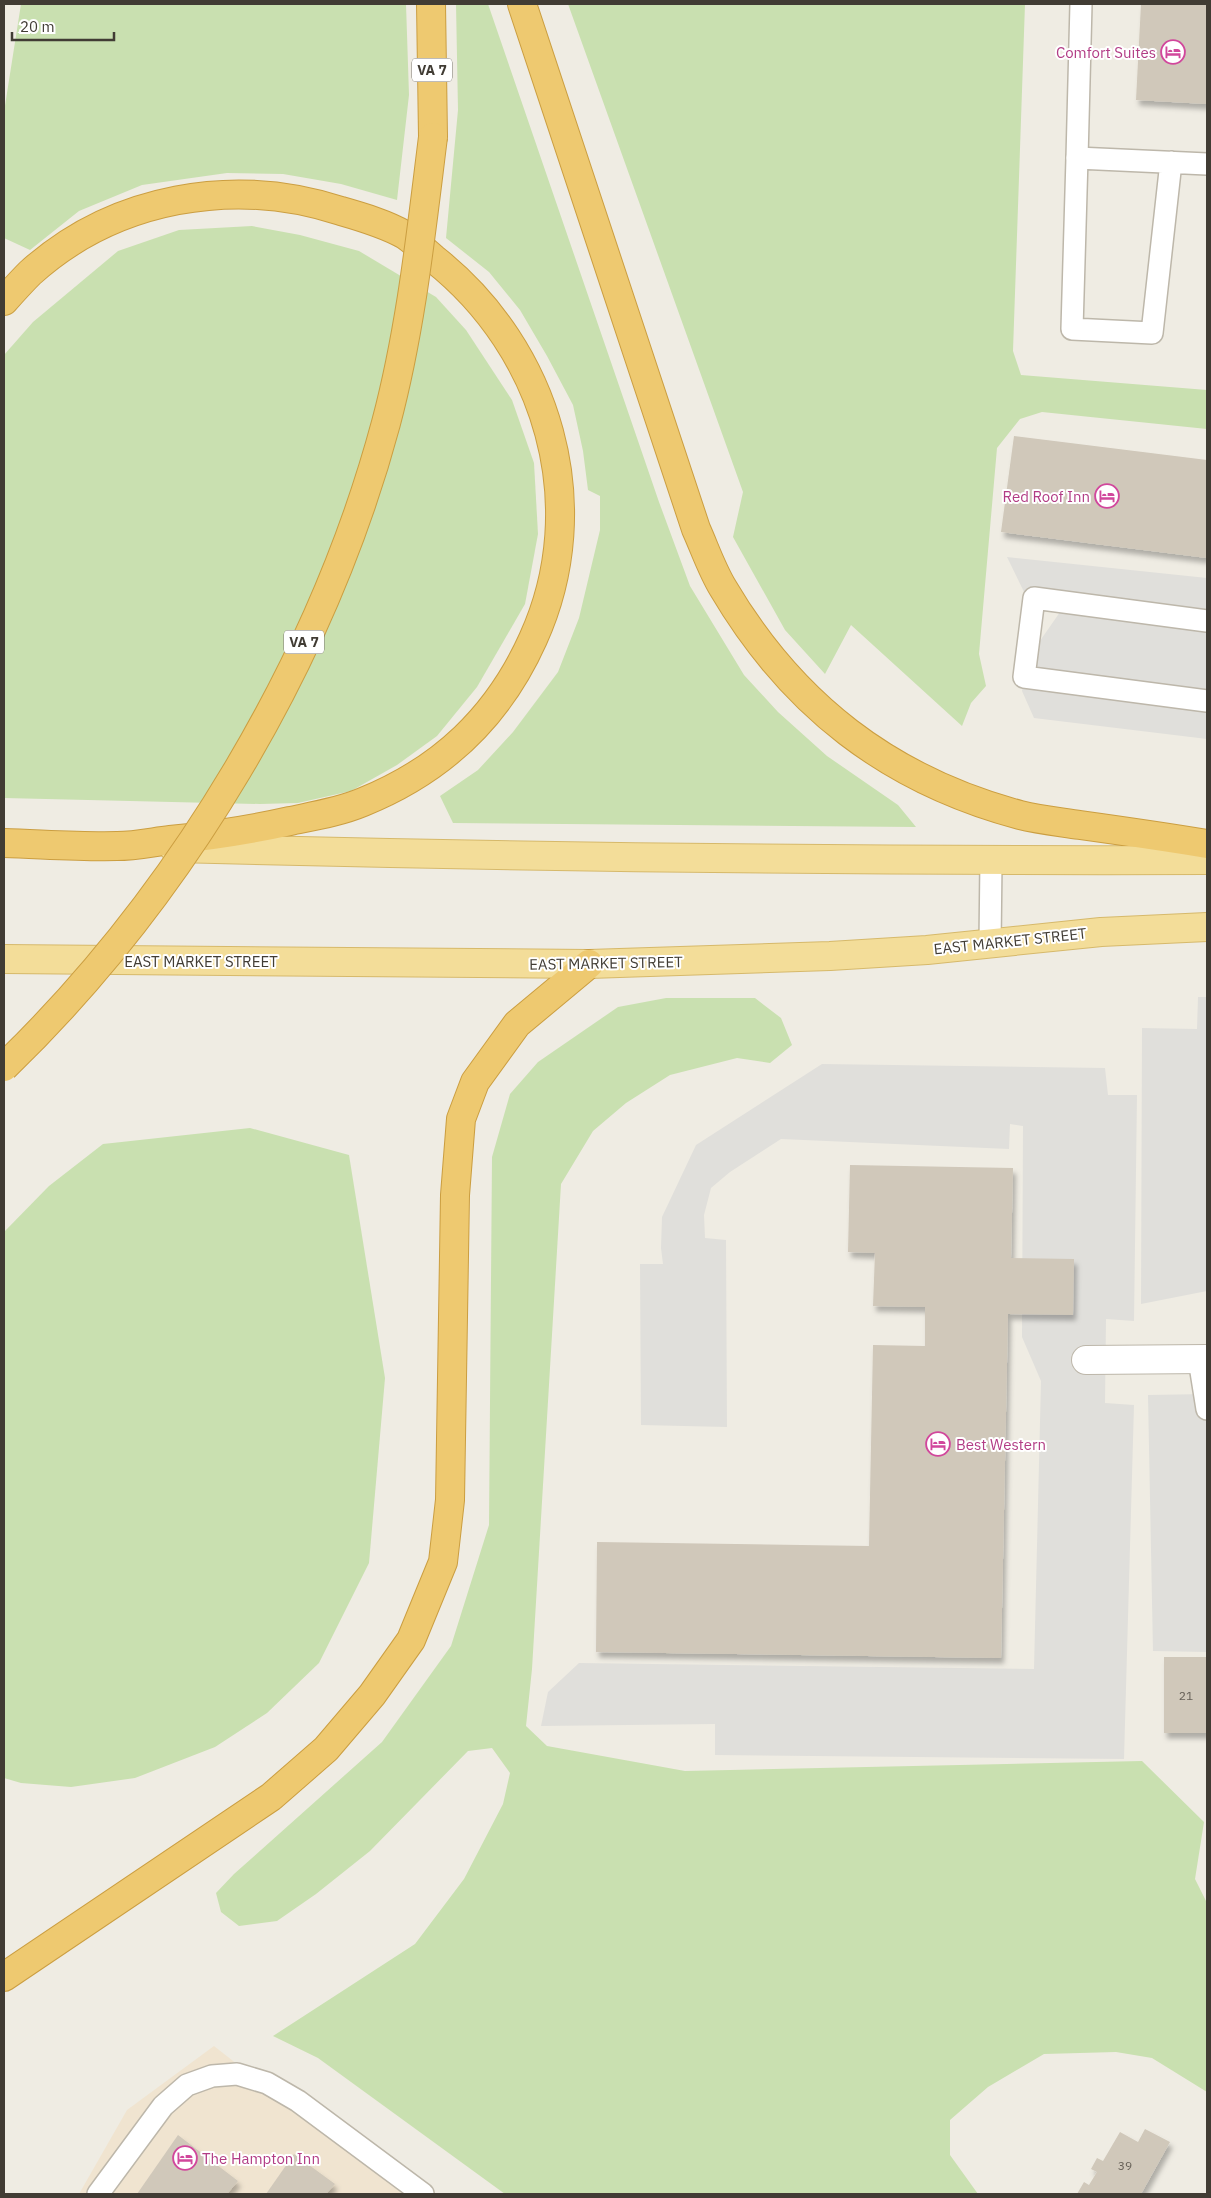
<svg xmlns="http://www.w3.org/2000/svg" width="1211" height="2198" font-family="'IBM Plex Sans',sans-serif">
  <style>
    .commercial { fill: #f0e4d0 }
    .green { fill: #c9e0b0 }
    .parking { fill: #e0dfdb }
    .building { fill: #d0c8ba; filter: url(#shadow) }
    .lines { fill: none; stroke-linecap: round; stroke-linejoin: round }
    .service-casing { stroke: #bdb7aa; stroke-width: 24 }
    .minor-casing { stroke: #bdb7aa; stroke-width: 30 }
    .primary-casing { stroke: #d6b96b; stroke-width: 30 }
    .motorway-casing { stroke: #cb9e41; stroke-width: 30 }
    .service { stroke: #fff; stroke-width: 21 }
    .minor { stroke: #fff; stroke-width: 28 }
    .primary { stroke: #f3dd99; stroke-width: 28 }
    .motorway { stroke: #eec970; stroke-width: 28 }
    .motorway-bridge-casing { stroke: #cb9e41; stroke-width: 30; stroke-linecap: butt }
    .motorway-bridge { stroke: #eec970; stroke-width: 28 }
    .labels { text-anchor: middle; dominant-baseline: central; stroke-width: 4; stroke-linejoin: round; paint-order: stroke }
    .number-label { font-size: 12px; fill: #655f56 }
    .shield { fill: #fff; stroke: #7a7671; stroke-width: 1 }
    .shield-label { font-size: 14px; font-weight: bold; fill: #413c34 }
    .hotel-label { font-size: 15px; fill: #b23c85; stroke: #fff; text-anchor: end }
    .street-label { font-size: 15px; fill: #413c34; stroke: #fff }
  </style>
  <defs>
    <filter id="shadow"><feDropShadow dx="3" dy="5.5" stdDeviation="2.5" flood-color="#0004"/></filter>
  </defs>
  <rect width="100%" height="100%" fill="#efece3"/>
  <path class="commercial" d="M214,2046l189,148h-324l48,-84z"/>
  <g class="green">
    <path d="M21,4h385l3,91 -12,105 -56,-16 -58,-10 -56,-1 -85,12 -63,26 -49,39 -26,-12v-126z"/>
    <path d="M456,4h32l171,498 31,84 54,89 34,37 49,44 71,49 18,22 -463,-4 -13,-27 38,-26 35,-38 45,-60 21,-54 21,-88v-34l-12,-6 -5,-39 -10,-46 -26,-49 -27,-46 -31,-38 -43,-34 12,-128z"/>
    <path d="M568,4h457l-12,347 8,24 186,15v39l-165,-17 -22,7 -23,29 -18,206 7,32 -15,17 -9,23 -111,-101 -26,49 -40,-44 -52,-93 10,-45z"/>
    <path d="M252,226l48,9 59,16 77,46 30,33 46,70 22,63 4,71 -13,70 -48,83 -40,49 -40,29 -46,26 -53,12 -38,1 -256,-6v-443l29,-33 85,-71 61,-21z"/>
    <path d="M666,998h89l26,20 11,27 -22,18 -33,-5 -67,17 -44,28 -33,28 -32,53 -29,485 -6,57 21,20 138,25 457,-10 62,61 -9,57 12,24v189l-55,-34 -36,-6 -72,2 -56,33 -38,33v35l28,39h-473l-187,-136 -45,-22 142,-92 49,-65 39,-75 7,-31 -18,-25 -24,3 -98,100 -54,43 -39,27 -38,5 -18,-14 -5,-19 18,-19 148,-132 69,-96 38,-121 3,-368 18,-63 28,-32 80,-55z"/>
    <path d="M250,1128l99,27 36,223 -16,185 -50,100 -52,50 -52,34 -80,31 -64,9 -50,-4 -17,-5v-546l45,-46 54,-42z"/>
  </g>
  <g class="parking">
    <path d="M1007,557l200,21v161l-173,-21 -12,-27 4,-30 41,-59 -41,-6z"/>
    <path d="M1198,997h9v294l-66,13 1,-276 55,1z"/>
    <path d="M822,1064l283,4 3,27h29l-3,226 -28,-2 -1,84 29,2 -10,354 -409,-4v-31l-174,2 7,-34 31,-29 455,6 7,-288 -19,-44 1,-211 -13,-2 -1,25 -228,-10 -51,33 -19,16 -7,27 1,23 21,2 1,187 -86,-2 -1,-161h23l-2,-16 1,-31 34,-72z"/>
    <path d="M1207,1394v258l-54,-1 -5,-256z"/>
  </g>
  <g class="building">
    <path d="M1141,4h66v100l-71,-4z"/>
    <path d="M1014,436l193,24v98l-206,-26z"/>
    <path d="M850,1165l163,3 -2,90 63,1 -1,56 -65,-1 -7,344 -405,-6 1,-110 272,4 4,-201 52,1v-39l-52,-1 2,-53 -27,-1z"/>
    <rect x="1164" y="1657" width="43" height="76"/>
    <path d="M1145,2129l25,13 -29,52h-64l7,-12 5,3 8,-13 -6,-3 6,-11 6,3 17,-29 18,10z"/>
    <path d="M178,2135l60,46 -11,13h-90z"/>
    <path d="M294,2154l41,30 -9,10h-60z"/>
  </g>
  <g class="lines">
    <g class="service-casing">
      <g id="service">
        <path d="M1077,158l4,-154"/>
        <path d="M1171,162l-19,171 -80,-4 5,-171 130,6"/>
        <path d="M1207,621l-173,-23 -10,79 183,24"/>
        <path d="M990,944l1,-83"/>
        <path d="M1199,1359l8,50"/>
        <path d="M98,2194l65,-88 24,-21 25,-9 25,-2 30,9 31,18 125,93"/>
      </g>
    </g>
    <g class="minor-casing">
      <path id="minor" d="M1086,1360l121,-1"/>
    </g>
    <g class="primary-casing">
      <g id="primary">
        <path d="M174,848c344,9 689,13 1033,12"/>
        <path d="M4,959l585,5 241,-8 97,-6 174,-18 106,-5"/>
      </g>
    </g>
    <g class="motorway-casing">
      <g id="motorway">
        <path d="M431,4l2,133"/>
        <path d="M522,4l174,525c9,20 16,41 27,59 69,117 166,192 297,227 20,5 41,7 60,10 43,6 85,12 127,19"/>
        <path d="M4,301c8,-9 17,-19 26,-28 84,-76 204,-97 311,-62 21,6 45,13 64,24 10,7 20,16 29,24 114,90 160,246 99,380 -35,78 -91,131 -170,163 -24,10 -49,14 -73,19 -40,9 -80,15 -120,19 -17,2 -35,6 -53,6 -37,1 -76,-2 -113,-3"/>
        <path d="M4,1977l267,-180 55,-48 46,-54 39,-55 32,-78 7,-62 5,-305 6,-76 14,-37 42,-58 72,-60"/>
      </g>
    </g>
    <use href="#service" class="service"/>
    <use href="#minor" class="minor"/>
    <use href="#primary" class="primary"/>
    <use href="#motorway" class="motorway"/>
    <g class="motorway-bridge-casing">
      <path id="motorway-bridge" d="M4,1067c177,-171 318,-406 382,-644 25,-94 35,-190 47,-286"/>
    </g>
    <use href="#motorway-bridge" class="motorway-bridge"/>
  </g>
  <defs>
    <g id="hotel-ring" transform="scale(1.25)"><circle r="9.5" fill="#fff" stroke="#d1479c" stroke-width="1.5"/><path d="M-6-4.5h1.5V1H6V5H4.5V3h-9V5H-6ZM-4 0a1.8 1.8 0 1 1 3.6 0ZM.5 0V-2.5h3Q6-2.5 6 0Z" fill="#d1479c"/></g>
  </defs>
  <g fill-rule="evenodd">
    <use href="#hotel-ring" x="1173" y="52"/>
    <use href="#hotel-ring" x="1107" y="496"/>
    <use href="#hotel-ring" x="938" y="1444"/>
    <use href="#hotel-ring" x="185" y="2158"/>
  </g>
  <g class="labels">
    <g class="number-label">
      <text x="1186" y="1695">21</text>
      <text x="1125" y="2165">39</text>
    </g>
    <g class="shield">
      <rect x="412" y="58.5" width="40" height="23" rx="4"/>
      <rect x="284" y="630.5" width="40" height="23" rx="4"/>
    </g>
    <g class="shield-label">
      <text x="432" y="70">VA 7</text>
      <text x="304" y="642">VA 7</text>
    </g>
    <g class="hotel-label">
      <text x="1156" y="52">Comfort Suites</text>
      <text x="1090" y="496">Red Roof Inn</text>
      <text x="956" y="1444" text-anchor="start">Best Western</text>
      <text x="202" y="2158" text-anchor="start">The Hampton Inn</text>
    </g>
    <g class="street-label">
      <text transform="translate(1010 941) rotate(-6)">EAST MARKET STREET</text>
      <text x="201" y="961">EAST MARKET STREET</text>
      <text transform="translate(606 963) rotate(-1)">EAST MARKET STREET</text>
    </g>
  </g>
  <rect width="1211" height="2198" fill="none" stroke="#413c34" stroke-width="10"/>
  <path d="M12 32v8h102v-8" fill="none" stroke="#413c34" stroke-width="2.5"/>
  <text x="20" y="32" font-size="15" fill="#413c34" stroke="#ffffff" stroke-width="4" paint-order="stroke">20 m</text>
</svg>
